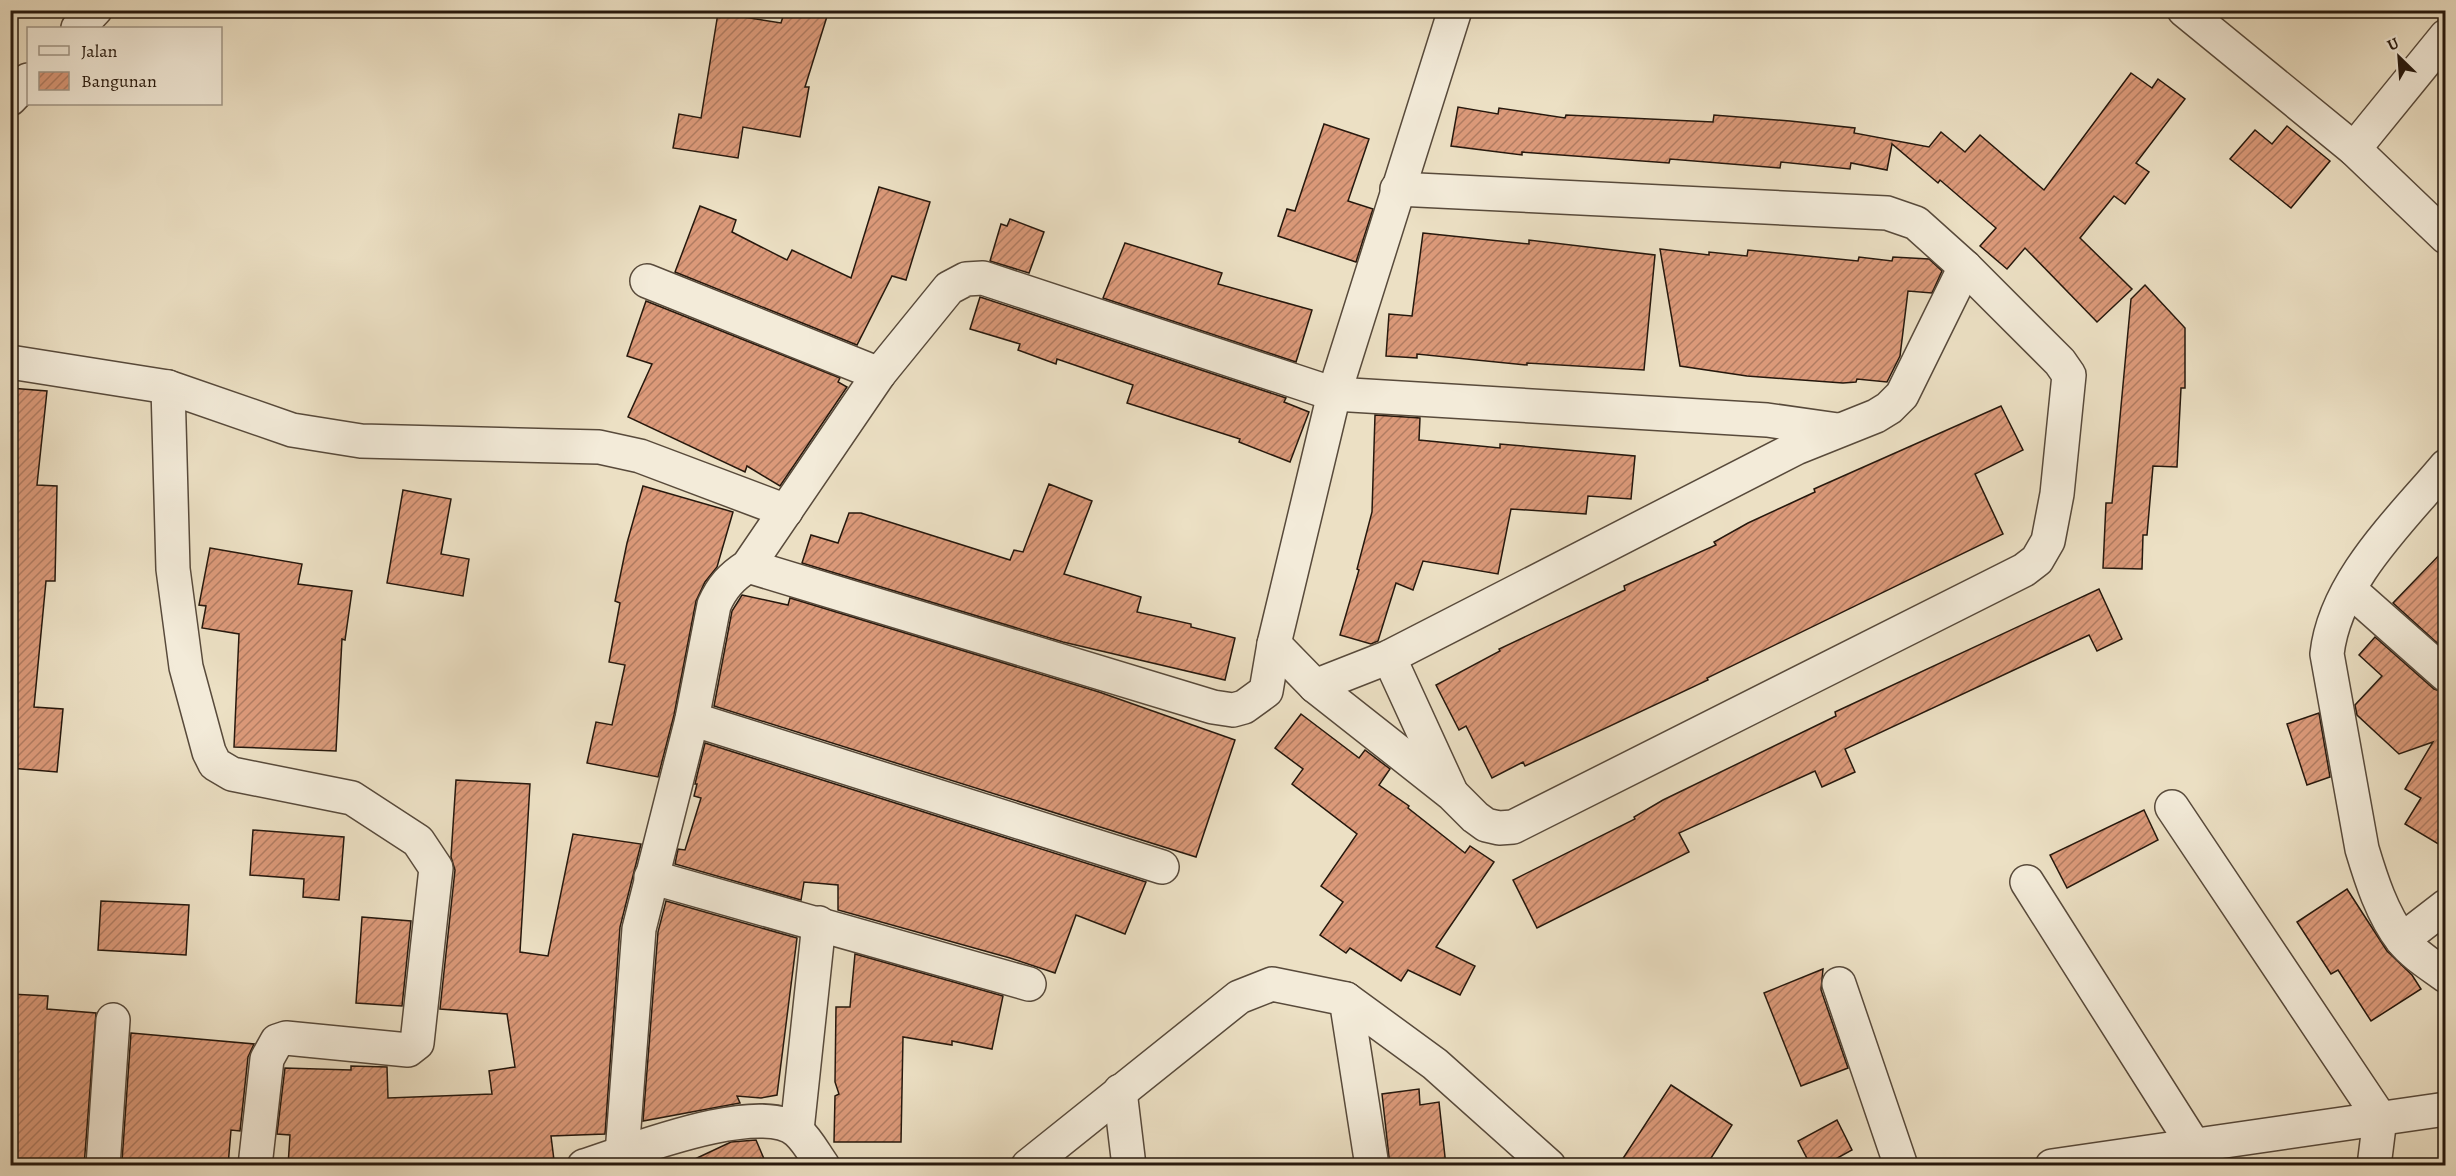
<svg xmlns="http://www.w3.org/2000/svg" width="2456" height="1176" font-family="Alegreya,serif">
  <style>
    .building { fill: url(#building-hatch); stroke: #26180d; stroke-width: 1.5 }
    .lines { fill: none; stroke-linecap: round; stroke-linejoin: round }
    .street-casing { stroke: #584a3b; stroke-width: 36 }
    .street { stroke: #f3ebd9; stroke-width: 33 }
  </style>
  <defs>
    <pattern id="building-hatch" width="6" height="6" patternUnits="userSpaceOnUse" patternTransform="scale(1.5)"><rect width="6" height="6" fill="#db9979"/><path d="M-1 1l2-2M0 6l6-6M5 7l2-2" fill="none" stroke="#b17c62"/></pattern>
  </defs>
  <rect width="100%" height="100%" fill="#ece0c4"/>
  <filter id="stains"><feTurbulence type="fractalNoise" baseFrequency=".00333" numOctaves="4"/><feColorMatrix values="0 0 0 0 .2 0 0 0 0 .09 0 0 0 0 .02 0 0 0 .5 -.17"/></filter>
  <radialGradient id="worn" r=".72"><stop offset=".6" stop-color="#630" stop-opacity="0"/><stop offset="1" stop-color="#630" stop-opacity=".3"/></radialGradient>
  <g class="building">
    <path d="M785,10h44l-24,77h4l-9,50 -57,-10 -5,31 -65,-10 6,-34 22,4 17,-105 63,10z"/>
    <path d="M2131,73l21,15 6,-9 27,20 -49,64 13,9 -24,32 -11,-8 -34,42 52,51 -35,33 -72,-74 -18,21 -27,-23 16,-18 -56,-48 -2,3 -46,-39 -5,26 -36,-7 -1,6 -69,-7 -1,6 -110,-9 -1,4 -147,-11v3l-71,-9 7,-39 40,7 1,-6 66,10 1,-3 147,7 1,-7 76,6 65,7 -1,5 75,14 12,-15 24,20 15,-17 64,55z"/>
    <path d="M1324,124l45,15 -21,62 25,8 -17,53 -78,-26 9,-27 8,2z"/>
    <path d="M2287,126l43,35 -39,47 -61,-49 25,-29 17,14z"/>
    <path d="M879,187l51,15 -24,78 -14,-4 -35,69 -182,-73 25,-66 36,14 -4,12 55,28 5,-10 59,28z"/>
    <path d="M1010,219l34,13 -15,41 -39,-12 11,-37 6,2z"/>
    <path d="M1423,233l106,11v-4l126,15 -11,115 -117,-7v2l-110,-11v4l-31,-2 3,-42 23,2z"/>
    <path d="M1125,243l97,30 -4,11 94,26 -16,52 -193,-64z"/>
    <path d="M1660,249l49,6v-3l38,4 1,-6 110,11 1,-4 33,4 1,-4 36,2 13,12 -10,22 -24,-2 -8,65 -13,26 -30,-3 -1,3 -13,1 -96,-7 -67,-10z"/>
    <path d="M2145,285l40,43v60h-4l-4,79 -24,-1 -6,69h-4l-1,34 -39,-1 3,-65h6l19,-204z"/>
    <path d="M980,297l306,101 -2,4 25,10 -19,50 -51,-20 1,-3 -113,-36 6,-18 -76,-26 -1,5 -38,-14 2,-6 -50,-15z"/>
    <path d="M646,301l194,77 -2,4 9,5 -67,99 -33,-20 -2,6 -117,-55 24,-53 -25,-8z"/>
    <path d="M10,388l37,3 -10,94 20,1 -2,95h-9l-12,126 29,2 -6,63 -47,-4z"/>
    <path d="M2001,406l22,44 -48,24 28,60 -296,144 1,2 -183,86 -2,-4 -31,16 -26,-52 -7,4 -23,-45 64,-34 -1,-2 126,-59 -1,-4 92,-41 -2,-3 34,-19 67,-31 -1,-3z"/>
    <path d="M1375,415l45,3 -1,22 81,8v-4l135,12 -4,43 -43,-3 -2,18 -75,-5 -13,65 -75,-13 -10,29 -17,-7 -18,58 -7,3 -31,-9 19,-65 -2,-1 15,-57z"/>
    <path d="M1049,484l43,17 -28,73 77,23 -4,15 54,12v3l44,11 -10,42 -162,-38 -261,-79 9,-28 27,8 11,-30h12l149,47 4,-10 9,2z"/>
    <path d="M643,486l90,26 -16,55 -12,15 -9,19 -22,114 -16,62 -71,-14 9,-41 16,3 13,-60 -16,-3 11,-59 -5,-2 12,-58z"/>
    <path d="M403,490l48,9 -10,55 28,5 -6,37 -76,-13z"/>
    <path d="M210,548l92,16 -4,20 54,7 -7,49 -3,-1 -6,112 -102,-4 5,-113 -37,-6 4,-22 -7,-1z"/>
    <path d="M2445,549v101l-52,-47z"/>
    <path d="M2099,589l23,50 -25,12 -8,-16 -244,114 10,23 -33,15 -7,-16 -136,62 10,19 -152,76 -24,-48 122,-61 -1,-2 29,-17 173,-84 -1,-4z"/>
    <path d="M742,595l46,10 2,-7 309,94 136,48 -39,117 -482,-151 18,-95z"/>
    <path d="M2375,637l59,52 11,4v155l-40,-24 16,-26 -16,-9 28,-47 -34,12 -42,-39 -2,-10 27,-29 -23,-21z"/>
    <path d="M2319,713l11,64 -23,8 -20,-61z"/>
    <path d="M1301,714l58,44 6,-8 25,19 -11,16 30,21 -1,2 57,45 5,-7 24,16 -58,85 39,19 -15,29 -52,-25 -7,11 -51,-33 -4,5 -26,-18 23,-33 -22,-16 36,-52 -65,-50 11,-15 -28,-21z"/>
    <path d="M705,743l441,139 -21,52 -49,-19 -21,58 -45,-15 -172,-48v-25l-34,-3 -3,18 -126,-36 3,-15 7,1 16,-52 -7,-2 3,-12h-2z"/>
    <path d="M456,780l74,4 -10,168 28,4 25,-122 68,10 -21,83 -15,207 -54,2 3,24 -38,6h-228l2,-31 -13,-1 8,-66 66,2v-4l36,1 1,31 104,-4 -3,-23 26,-4 -8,-53 -67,-5 15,-139 -4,-13z"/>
    <path d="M2144,810l14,30 -91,48 -17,-33z"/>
    <path d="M253,830l91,7 -5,63 -36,-3 1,-18 -54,-4z"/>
    <path d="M2347,889l40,62 25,24 9,14 -50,32 -33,-51 -7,4 -34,-52z"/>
    <path d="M101,901l88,4 -3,50 -88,-5z"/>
    <path d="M666,901l131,37 -20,157 -16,3 -24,-2 3,7 -97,18 15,-189z"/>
    <path d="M362,917l49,4 -9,85 -46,-3z"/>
    <path d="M855,954l148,42 -11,53 -40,-8v4l-49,-8 -2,105h-67l1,-46 4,-2 -4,-12 1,-75h14z"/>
    <path d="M1823,969l-2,21 27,78 -47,18 -37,-93z"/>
    <path d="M10,994l38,2 -1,13 49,4 -12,153h-74z"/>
    <path d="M131,1033l123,11 -6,13 -8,74 -9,-1 -3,36 -106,-5z"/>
    <path d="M1671,1085l61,40 -26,41h-88z"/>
    <path d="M1419,1089l1,16 19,-3 7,64h-56l-8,-72z"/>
    <path d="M1837,1120l15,30 -29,16h-12l-13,-25z"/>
    <path d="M756,1140l11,26h-87l51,-24z"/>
  </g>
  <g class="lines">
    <g class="street-casing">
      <g id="street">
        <path d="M2184,10l170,139 92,88"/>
        <path d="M78,28l17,-18"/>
        <path d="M10,99l18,-19"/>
        <path d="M2354,149l92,-113"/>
        <path d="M647,281l232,93"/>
        <path d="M10,362l158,25 124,43 69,11 238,6 41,9 146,55"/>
        <path d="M168,387l5,182 13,98 23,85 6,12 17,10 120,24 66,43 18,27 -19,175 -9,7 -122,-12 -9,3 -10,18 -12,107"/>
        <path d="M2446,466c-45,54 -111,115 -119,188l35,195c9,30 20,65 40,91 11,14 29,25 44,36"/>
        <path d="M748,566l465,141 20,3 11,-3 22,-16 8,-47 60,-250 121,-384"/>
        <path d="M2350,590l96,85"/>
        <path d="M1274,644l41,42 137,108 23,23 11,8 13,3 14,-1 511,-257 13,-10 11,-19 9,-47 12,-119 -9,-13 -95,-95 -49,-44 -29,-10 -490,-24"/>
        <path d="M1389,657l61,133"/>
        <path d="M1315,686l74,-29 407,-209 80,-32 13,-8 13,-13 63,-128"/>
        <path d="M692,719l470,148"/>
        <path d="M2172,807l208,311 -6,48"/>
        <path d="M651,877l378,107"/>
        <path d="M2027,882l166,262 -2,21"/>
        <path d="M2402,940l44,-34"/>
        <path d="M1839,984l62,182"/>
        <path d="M1346,999l26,167"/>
        <path d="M1120,1091l9,75"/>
        <path d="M797,1130l22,-207"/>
        <path d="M622,1154l17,-225 53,-210 22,-114c8,-18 17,-28 34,-39l131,-192 70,-86 17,-9 17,-1 351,116 433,26 71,10"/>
        <path d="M103,1166l10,-146"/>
        <path d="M584,1166c44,-14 179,-68 214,-34 10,9 17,23 25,34"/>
        <path d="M1028,1166l211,-169 33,-13 74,15 89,65 114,102"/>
        <path d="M2052,1166l394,-57"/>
      </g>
    </g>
    <use href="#street" class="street"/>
  </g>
  <rect width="2456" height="1176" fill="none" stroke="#ece0c4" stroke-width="36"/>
  <rect x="12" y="12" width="2432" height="1152" fill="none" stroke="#26180d" stroke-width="3"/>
  <rect x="18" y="18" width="2420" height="1140" fill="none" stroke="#26180d" stroke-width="1.5"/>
  <rect x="27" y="27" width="195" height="78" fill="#f3ebd9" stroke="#a19787" stroke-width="1.5"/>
  <rect x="39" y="46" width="30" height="9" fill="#f3ebd9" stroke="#a19787" stroke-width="1.5"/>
  <text x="81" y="57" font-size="18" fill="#26180d">Jalan</text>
  <rect x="39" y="72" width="30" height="18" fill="url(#building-hatch)" stroke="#a19787" stroke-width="1.5"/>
  <text x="81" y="87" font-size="18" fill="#26180d">Bangunan</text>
  <g transform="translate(2399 57) rotate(335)" stroke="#f3ebd9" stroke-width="4.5" paint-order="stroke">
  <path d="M0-4.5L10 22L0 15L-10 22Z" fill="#26180d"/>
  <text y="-9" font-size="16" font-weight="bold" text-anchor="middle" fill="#26180d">U</text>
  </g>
  <rect width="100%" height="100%" filter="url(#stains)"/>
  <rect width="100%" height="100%" fill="url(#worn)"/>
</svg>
